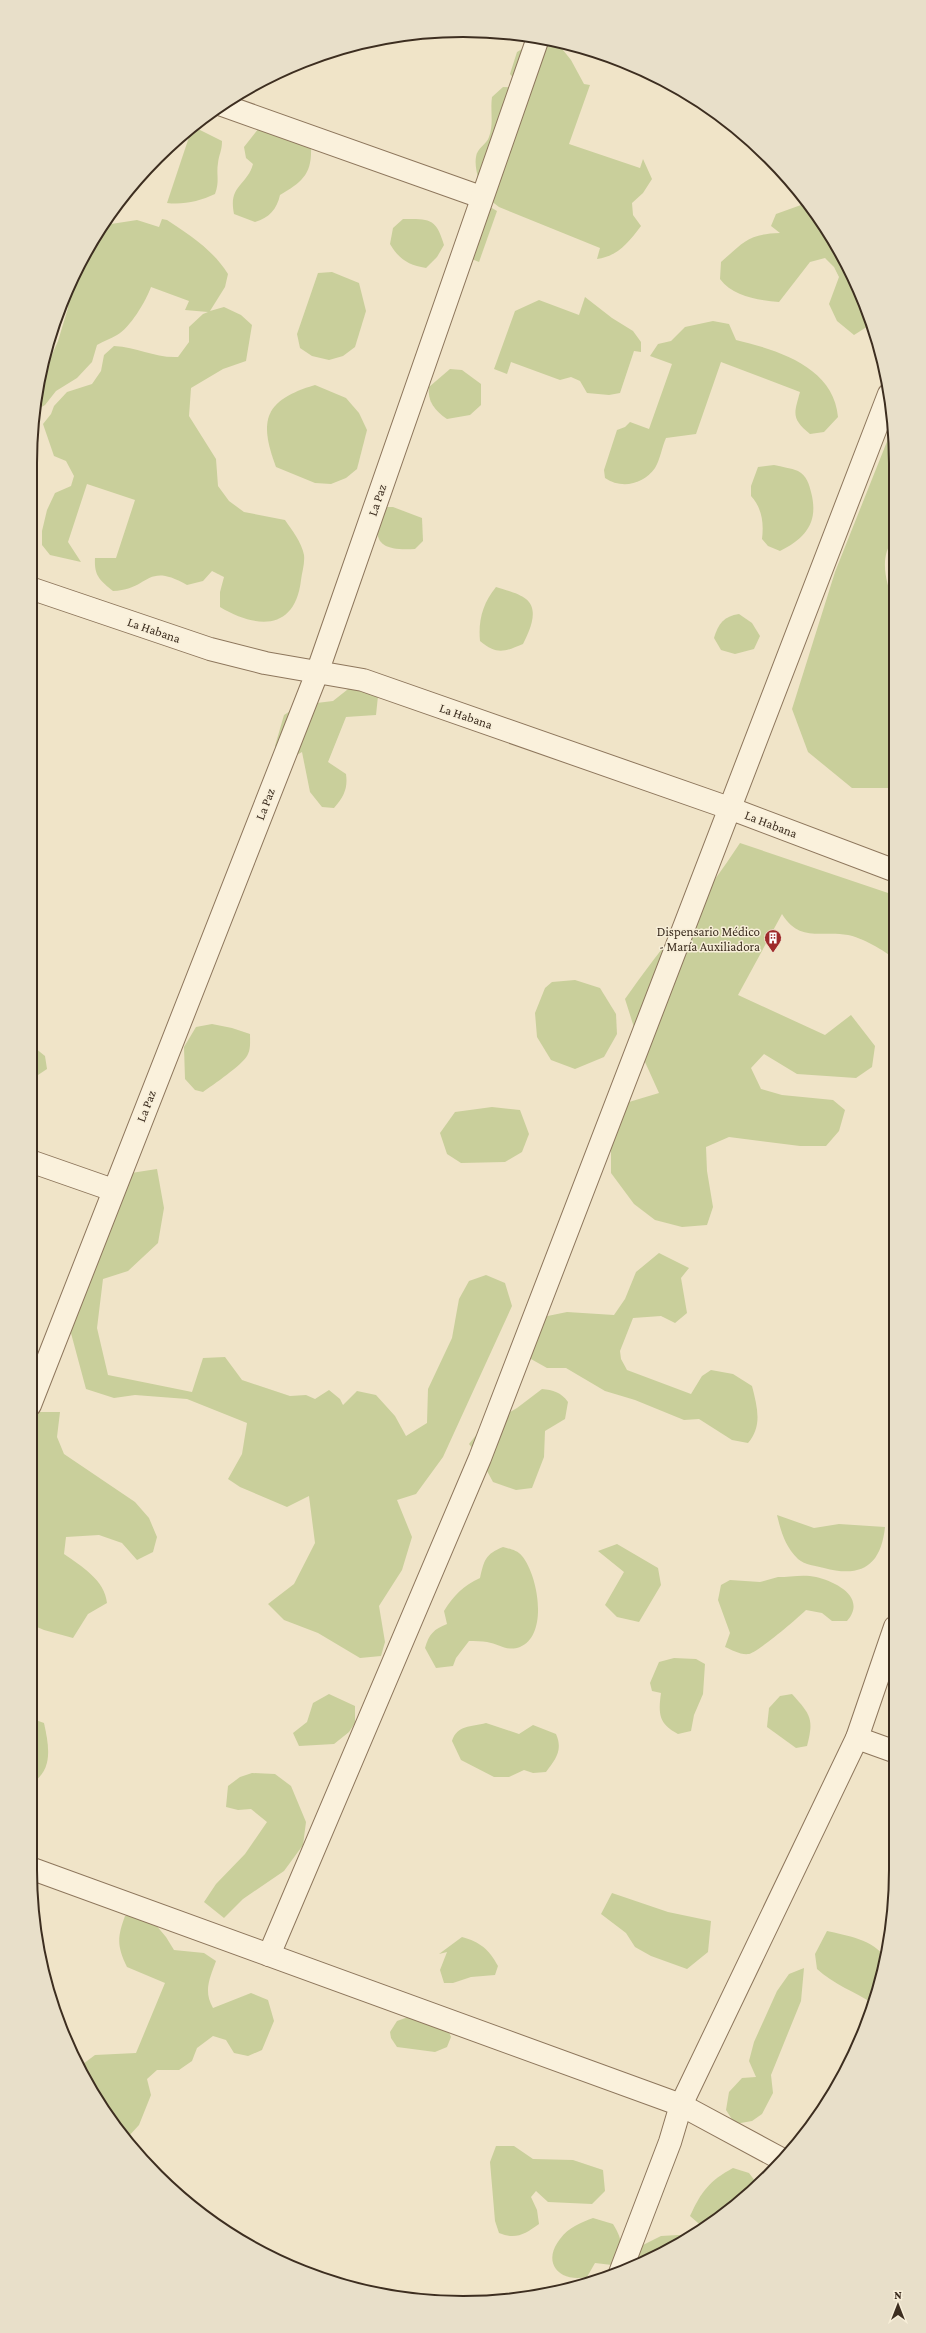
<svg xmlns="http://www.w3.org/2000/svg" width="926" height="2333" font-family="'Crimson Pro',serif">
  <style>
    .green { fill: #c9cf9b }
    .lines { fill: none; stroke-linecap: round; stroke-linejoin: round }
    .street-casing { stroke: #8d765c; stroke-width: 24 }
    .street { stroke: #faf1dc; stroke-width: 22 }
    .labels { text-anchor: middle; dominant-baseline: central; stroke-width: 3; stroke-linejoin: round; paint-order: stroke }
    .street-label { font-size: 13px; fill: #3d2e20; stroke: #f7eed8 }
    .poi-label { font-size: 13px; fill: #3d2e20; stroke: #f7eed8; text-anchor: end }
    .rim { fill: none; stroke: #3d2e20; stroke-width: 2 }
  </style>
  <rect width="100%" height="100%" fill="#f0e4c8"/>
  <g class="green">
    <path d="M539,39l20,6 12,15 13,24 6,1 -21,59 71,24 3,-9 9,20 -9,14 -11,10 1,12 8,11c-13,17 -23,30 -44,33l3,-11 -101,-41 -17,-13c-2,-10 -8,-26 -6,-37 1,-9 11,-13 13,-20 5,-13 1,-27 3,-40l11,-10 19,1 -12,-14 7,-22z"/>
    <path d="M259,128l52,20c1,26 -9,34 -31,47 -3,14 -11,23 -25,27l-21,-8c-6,-29 13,-28 19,-50l-7,-6 -2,-11z"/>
    <path d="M190,129h8l24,12c0,10 -3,13 -4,22 -2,12 2,18 -3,31 -15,7 -31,11 -48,9l22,-66 -6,-2z"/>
    <path d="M801,205c36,29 54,76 72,118l-19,12 -17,-14 -8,-17 10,-27 -5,-10 -9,-9 -15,4 -31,40c-20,-2 -46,-5 -59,-23l1,-17c23,-20 27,-28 59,-29l-9,-7 5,-12z"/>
    <path d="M490,207l7,4 -18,51 -12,-5z"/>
    <path d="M162,219l5,1c24,16 46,30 61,54l-3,13 -15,24 14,-4 17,8 11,10 -6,36 -23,8 -32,19 -2,28 27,43 2,27 11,15 15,11 41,8c7,10 17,23 19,35 1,8 -2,17 -3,25 -6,51 -44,49 -81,27v-15l4,-15 -12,-6 -9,10 -16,4c-42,-24 -37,5 -74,6 -13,-11 -19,-15 -18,-33h21l19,-58 -48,-16 -19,58 13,20 -31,-7 -8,-10v-14l5,-21 8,-17 16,-7 3,-10 -8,-15 -12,-5 -11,-32 8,-10 3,-8 13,-14 25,-8 9,-13 3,-16 10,-9c24,1 40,12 64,11l11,-15v-15l14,-13 5,-2 -23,-2 4,-9 -38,-14c-5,14 -21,41 -34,48 -7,4 -13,6 -20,10l-5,17 -15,16 -21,13 -11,14 -12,7 10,-47 8,-8 7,-16 10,-33 -2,-12 22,-49 6,-8h4l13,-15 26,-4 22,7z"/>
    <path d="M403,219c27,0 33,-1 41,26l-7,12 -11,11c-18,-3 -27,-9 -36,-24l3,-16z"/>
    <path d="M332,272l27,11 7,28 -11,36 -12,9 -14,4 -17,-4 -12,-8 -3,-14 21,-61z"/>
    <path d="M585,297l27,21 21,13 8,11v10l-7,-1 -14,42 -11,2 -22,-2 -7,-12 -9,-4 -11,3 -49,-18 -4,12 -13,-5 21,-58 24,-11 40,15z"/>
    <path d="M713,321l16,3 7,16c42,10 98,27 102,77l-14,15 -14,2c-19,-16 -16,-20 -10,-42l-79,-30 -25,72 -30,4c-4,9 -6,22 -11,30 -12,17 -34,21 -50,10l-1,-8 13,-40 8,-3 5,-5 19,7 23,-65 -22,-8 8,-12 13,-3 14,-14z"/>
    <path d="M450,369l12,1 19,14v21l-11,10 -23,4c-12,-8 -20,-18 -18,-32z"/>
    <path d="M315,385l31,13 13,15 8,17 -10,39 -11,9 -15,6 -16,-1 -39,-16c-18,-48 -11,-67 39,-82z"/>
    <path d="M892,429l1,111c-14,17 -7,42 0,61v187h-41l-44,-36 -16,-43 43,-137z"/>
    <path d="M774,465c8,2 17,3 24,6 9,5 11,13 13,21 8,30 -5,46 -31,59l-12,-5 -6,-7c2,-16 0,-31 -11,-43v-10l7,-19z"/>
    <path d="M381,507h12l29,11 1,23 -8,8c-36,2 -44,-7 -34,-42z"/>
    <path d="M496,587c9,3 23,6 30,12 14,11 3,33 -3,45 -19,8 -26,11 -43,-3 -2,-21 3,-38 16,-54z"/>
    <path d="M739,614l13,9 8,13 -6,13 -19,5 -14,-4 -7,-12c4,-14 10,-22 25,-24z"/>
    <path d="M352,686l26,10 -2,19 -30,2 -18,45 18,12c2,14 -2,23 -12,34l-12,-1 -12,-15 -8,-40 -7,4 -16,-3 -4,-7 9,-31 16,-10 33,-4z"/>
    <path d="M740,843l154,52v64c-8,-8 -34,-22 -46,-24 -26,-5 -48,8 -66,-21l-44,81 87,40 26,-20 24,31 -3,21 -16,11 -59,-4 -33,-20 -13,14 10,21 21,6 51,5 12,10 -6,21 -13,15h-26l-71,-9 -23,10 1,24 6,36 -6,18 -25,2 -27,-7 -21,-16 -23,-31v-29l18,-42 30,-9 -14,-31 -20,-63c37,-53 80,-102 115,-156z"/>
    <path d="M575,980l25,8 16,26 1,20 -13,23 -29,12 -24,-9 -14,-23 -2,-24 10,-25 7,-6z"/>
    <path d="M212,1024l20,4 18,6c0,7 1,16 -3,22 -5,9 -34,29 -44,36l-8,-2 -10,-11 -1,-32 12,-20z"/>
    <path d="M30,1044l15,12 2,13 -12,8h-5z"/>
    <path d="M492,1107l28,3 9,24 -7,18 -17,10 -44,1 -14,-9 -7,-21 15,-21z"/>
    <path d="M157,1169l7,39 -6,35 -30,28 -25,8 -6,49 11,47 84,17 11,-34 22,-1 17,23 48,16 16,-1 9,4 14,-9 11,9 3,6 14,-14 19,4 19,21 11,20 21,-13 1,-34 24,-51 7,-39 10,-18 17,-6 19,8 7,23 -69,151 -27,37 -19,6 15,37 -10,33 -23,36 6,36 -4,14 -21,2 -42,-25 -34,-13 -16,-16 26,-20 21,-41 -6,-47 -22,11 -47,-20 -12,-8 14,-25 5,-31 -60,-24 -52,-4 -21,3 -28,-9 -18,-67 63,-149z"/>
    <path d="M659,1253l30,15 -8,10 6,35 -12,10 -14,-7 -28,2 -13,33 1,8 6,11 64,24 11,-18 9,-6 22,4 19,12c5,20 11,40 -4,57l-16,-3 -33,-21 -15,1 -49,-20 -30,-9 -39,-23h-19l-16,-9 -9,-10 11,-30 34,-7 47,3 11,-16 11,-27z"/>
    <path d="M542,1389c11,1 19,3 26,13l-3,17 -20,12 -1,26 -12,31 -16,2 -23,-8 -13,-24 -11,-14 12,-15 36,-21z"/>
    <path d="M36,1412h24l-3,25 7,17 71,48 14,16 8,19 -4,15 -16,8 -15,-17 -23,-8 -33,2 -2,17c17,12 41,26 43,49l-19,11 -15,24 -29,-8 -14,-6v-202z"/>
    <path d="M777,1515l37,13 25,-4 46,3c-4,39 -24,51 -61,41 -8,-2 -19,-3 -26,-9 -13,-13 -17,-27 -21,-44z"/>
    <path d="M617,1544l41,24 3,17 -22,37 -22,-5 -12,-12 19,-33 -26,-21z"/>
    <path d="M503,1547c7,2 14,3 19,9 16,19 27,79 -2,91 -13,5 -21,-3 -33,-5 -5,-1 -12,-1 -18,-1l-13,17 -3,8 -17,2 -11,-20c4,-14 9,-19 22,-24l-3,-13c10,-16 19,-25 36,-33 4,-17 5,-24 23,-31z"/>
    <path d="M778,1577c12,0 26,-3 38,0 21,5 51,21 31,44h-15l-10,-8 -16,-3c-8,8 -49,43 -57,44 -9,1 -17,-4 -24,-7l5,-14 -12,-33 3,-15 9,-5 30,2z"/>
    <path d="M674,1658l22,1 9,5 -2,30 -9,21 -3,16 -13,3c-19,-10 -20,-20 -17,-41l-9,-2 -2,-8 9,-21z"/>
    <path d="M329,1694l26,12v17l-6,9 -15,12 -35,2 -6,-13 14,-11 6,-19z"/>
    <path d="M792,1694c19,21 22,25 15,52l-11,2 -29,-21 2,-19 11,-12z"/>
    <path d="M30,1718l14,5c5,23 10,48 -14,61z"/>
    <path d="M486,1723l33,11 14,-9 23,9c7,16 0,25 -10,38l-13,1 -9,-3 -15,7h-15l-33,-17 -9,-19c5,-16 19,-14 34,-18z"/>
    <path d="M252,1773l23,1 16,12 15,36 -3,23 -19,26 -41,28 -19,19 -20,-16 12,-18 29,-30 22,-32 -16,-13 -13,1 -12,-3 2,-21 12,-9z"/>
    <path d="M612,1893l56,19 43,9 -3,31 -21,17 -36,-13 -16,-9 -9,-14 -25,-19z"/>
    <path d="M137,1915l13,3 16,19 8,13 30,3 12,8c-6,17 -13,30 -3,47l38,-15 17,7 6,21 -12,29 -14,6 -14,-3 -8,-13 -13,-4 -16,12 -5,13 -13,9h-22l-10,9 4,16 -12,30 -11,12 -5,-2 -35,-48 -9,-20 16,-12 41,-2 29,-70 -38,-16c-10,-21 -10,-29 -2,-51z"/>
    <path d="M827,1931c18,4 48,9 58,27l-11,46c-19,-12 -41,-20 -57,-35l-2,-15z"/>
    <path d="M462,1937c18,5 27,12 36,29l-3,9 -24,2 -18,6h-9l-4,-13 7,-18 -8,2z"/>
    <path d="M804,1968l-3,33 -30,74 2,18 -11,21 -10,7 -17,3 -9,-14 3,-18 13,-14 14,-1 -7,-16 5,-19 23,-51 12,-17z"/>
    <path d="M411,2016l36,11 4,10 -4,10 -12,5 -38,-5 -6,-9 -1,-6 7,-11z"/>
    <path d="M496,2146h18l19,13 40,1 30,10 2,21 -13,13 -44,-2 -12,-11 -5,6 6,13 2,14c-14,10 -23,16 -40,9l-4,-12 -5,-59z"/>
    <path d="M733,2168l16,5 9,12 -53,44 -15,-13c11,-24 19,-35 43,-48z"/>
    <path d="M593,2218l20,6c10,16 11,26 -1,41l-17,-2 -8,14c-27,6 -46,-14 -27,-38 9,-12 20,-16 33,-21z"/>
    <path d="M678,2235l14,1 -57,31 6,-21 20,-10z"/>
  </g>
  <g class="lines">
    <g class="street-casing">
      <g id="street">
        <path d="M222,105l259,92"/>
        <path d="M30,588l180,61 55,14 98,17 366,128 164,62"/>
        <path d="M30,1161l83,29"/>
        <path d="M30,1405l287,-732 221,-635"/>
        <path d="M857,1738l39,14"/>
        <path d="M30,1868l651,237 102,55"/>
        <path d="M269,1955l211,-497 409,-1064"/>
        <path d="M620,2273l50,-131 11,-37 176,-367 38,-111"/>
      </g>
    </g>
    <use href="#street" class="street"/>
  </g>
  <defs>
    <g id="building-pin" transform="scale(0.9)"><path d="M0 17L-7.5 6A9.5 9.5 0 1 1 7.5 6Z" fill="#9e2a2b" stroke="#f7eed8"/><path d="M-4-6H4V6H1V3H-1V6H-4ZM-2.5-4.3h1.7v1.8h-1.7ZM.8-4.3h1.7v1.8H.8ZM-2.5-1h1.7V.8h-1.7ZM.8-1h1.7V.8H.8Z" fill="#fff"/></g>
  </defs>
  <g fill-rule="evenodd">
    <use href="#building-pin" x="773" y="938"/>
  </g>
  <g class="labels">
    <g class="street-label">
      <text transform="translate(377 500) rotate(-71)">La Paz</text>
      <text transform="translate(154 630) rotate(19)">La Habana</text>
      <text transform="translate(466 716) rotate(19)">La Habana</text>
      <text transform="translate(265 804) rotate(-69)">La Paz</text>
      <text transform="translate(771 824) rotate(21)">La Habana</text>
      <text transform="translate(146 1106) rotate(-69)">La Paz</text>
    </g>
    <g class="poi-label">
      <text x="760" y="931">Dispensario Médico<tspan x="760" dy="15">- María Auxiliadora</tspan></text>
    </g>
  </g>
  <path d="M0 0H926V2333H0ZM463 37H463A426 426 0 0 1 889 463V1870A426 426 0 0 1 463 2296H463A426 426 0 0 1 37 1870V463A426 426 0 0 1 463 37Z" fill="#e8dfc9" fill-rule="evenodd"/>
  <path class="rim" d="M463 37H463A426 426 0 0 1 889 463V1870A426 426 0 0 1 463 2296H463A426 426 0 0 1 37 1870V463A426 426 0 0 1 463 37Z"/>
  <g transform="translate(898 2305)" stroke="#f7eed8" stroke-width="3" paint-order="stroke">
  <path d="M0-3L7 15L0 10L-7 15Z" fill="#3d2e20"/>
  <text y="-6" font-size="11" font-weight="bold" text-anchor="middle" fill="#3d2e20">N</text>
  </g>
</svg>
